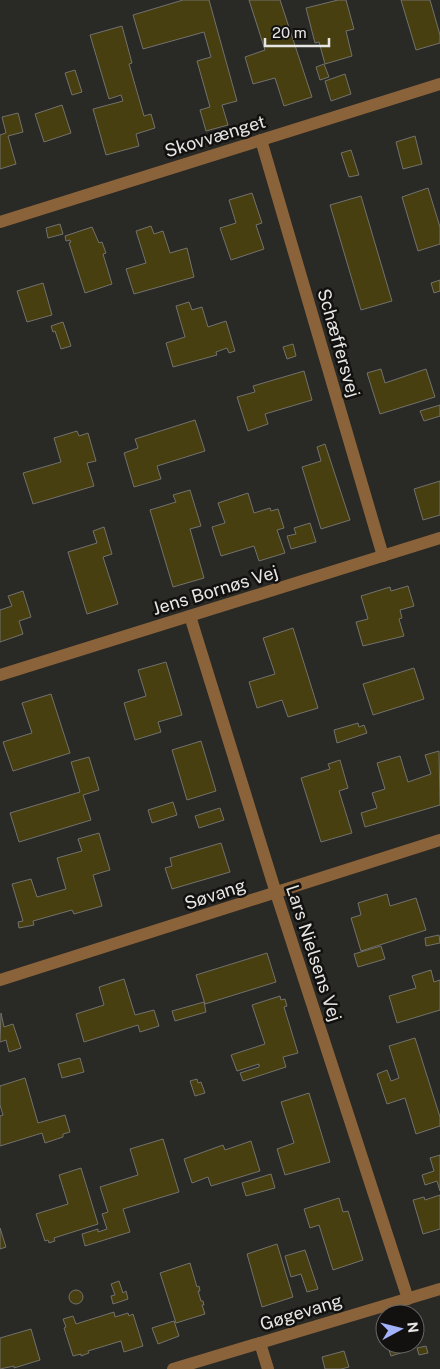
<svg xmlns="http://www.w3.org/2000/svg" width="440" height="1369" font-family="'Public Sans',sans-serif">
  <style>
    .building { fill: #473f10; stroke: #72716d }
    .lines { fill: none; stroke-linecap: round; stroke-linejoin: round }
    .minor { stroke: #8b633b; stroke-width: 12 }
    .labels { text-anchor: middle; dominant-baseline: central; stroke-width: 5; stroke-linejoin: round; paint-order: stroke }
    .street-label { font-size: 18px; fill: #e6e6e4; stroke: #121110 }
  </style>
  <rect width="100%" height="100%" fill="#292925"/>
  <g class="building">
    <path d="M183,0h26l28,101 -15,4 6,20 -22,6 -6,-21 10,-3 -13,-46 14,-4 -7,-25 -61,17 -10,-34z"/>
    <path d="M249,0h31l32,97 -28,9 -9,-28 -22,6 -8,-27 20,-7z"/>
    <path d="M338,0h8l8,29 -8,2 6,25 -27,8 -6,-22 -4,1 -9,-35z"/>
    <path d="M401,0h29l10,35v8l-24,7z"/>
    <path d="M122,26l10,37 -3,1 15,52 7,-2 4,14 -19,6 3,12 -33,9 -13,-46 30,-8 -2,-6 -12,4 -19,-64z"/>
    <path d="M324,64l5,13 -9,3 -4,-13z"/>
    <path d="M75,70l7,22 -10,3 -7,-22z"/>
    <path d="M345,74l6,20 -20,7 -6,-20z"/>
    <path d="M62,105l9,28 -27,9 -9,-28z"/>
    <path d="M18,113l5,19 -15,4 8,28 -16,5v-34l6,-2 -4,-16z"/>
    <path d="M415,136l7,28 -19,5 -7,-27z"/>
    <path d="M351,150l8,25 -10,2 -8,-24z"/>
    <path d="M428,188l12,39v17l-22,7 -16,-54z"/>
    <path d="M252,193l10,30 -6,2 8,24 -33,11 -11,-32 16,-5 -7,-23z"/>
    <path d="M361,196l31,105 -31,9 -31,-105z"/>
    <path d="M60,224l3,10 -15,4 -2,-10z"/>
    <path d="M151,226l3,8 9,-3 7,22 17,-5 7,29 -60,17 -8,-25 20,-6 -10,-32z"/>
    <path d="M92,227l7,16 3,-1 4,11 -3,1 9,30 -27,9 -16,-50 2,-1 -1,-2 -4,1 -1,-5z"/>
    <path d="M440,280v11l-6,2 -3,-10z"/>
    <path d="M43,283l9,32 -25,7 -10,-31z"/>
    <path d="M189,302l3,8 10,-3 6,20 18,-6 9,30 -6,2 -2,-5 -11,4 1,3 -44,12 -7,-24 19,-6 -9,-31z"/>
    <path d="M63,322l8,24 -10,3 -6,-18 -2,1 -2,-6z"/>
    <path d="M293,344l3,12 -9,3 -4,-12z"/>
    <path d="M381,369l4,14 41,-14 9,28 -55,17 -13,-41z"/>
    <path d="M304,371l8,29 -47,14 3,10 -20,7 -11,-34 18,-5 -2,-6z"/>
    <path d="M440,405v11l-16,5 -4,-10z"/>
    <path d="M195,420l10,31 -48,15 4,13 -27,8 -10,-34 14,-5 -3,-9z"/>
    <path d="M77,431l2,5 9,-3 8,28 -9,2 7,23 -61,18 -10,-31 38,-11 -7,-24z"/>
    <path d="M325,444l25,76 -29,9 -19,-62 19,-6 -4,-14z"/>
    <path d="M440,481v34l-17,5 -9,-31z"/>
    <path d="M190,490l11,36 -11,3 14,49 -31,9 -23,-77 26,-8 -3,-7z"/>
    <path d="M248,493l6,20 16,-5 1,3 7,-2 6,19 -7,2 8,23 -26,8 -5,-15 -33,10 -9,-29 13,-4 -7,-20z"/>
    <path d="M310,523l6,19 -25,7 -4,-13 9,-2 -2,-6z"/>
    <path d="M104,527l8,27 -9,3 15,47 -31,10 -19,-62 29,-9 -4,-12z"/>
    <path d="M408,586l6,20 -14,4 2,8 -3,1 5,17 -41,10 -7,-24 12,-3 -7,-23 29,-9 1,4z"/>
    <path d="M23,591l8,26 -12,4 4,13 -23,8v-32l12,-4 -4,-10z"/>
    <path d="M293,628l25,80 -30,9 -6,-17 -25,8 -8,-26 26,-8 -12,-36z"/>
    <path d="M166,662l16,53 -24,7 3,10 -26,8 -11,-37 22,-7 -8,-26z"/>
    <path d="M414,668l10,31 -51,16 -10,-31z"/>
    <path d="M51,694l19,59 -57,18 -10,-29 29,-9 -10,-30z"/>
    <path d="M358,723l1,4 5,-2 3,8 -30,10 -3,-13z"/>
    <path d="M201,741l15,50 -29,9 -15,-50z"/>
    <path d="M439,751l1,54 -75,22 -4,-14 16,-5 -5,-15 13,-4 -8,-26 23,-7 8,26 23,-8 -6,-19z"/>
    <path d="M89,757l10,33 -16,5 8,25 -72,22 -9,-29 70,-21 -9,-30z"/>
    <path d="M340,760l8,28 -9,3 13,42 -31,9 -20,-64 29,-9 -2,-5z"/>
    <path d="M173,802l4,13 -25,8 -4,-13z"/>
    <path d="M220,808l4,12 -25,8 -4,-12z"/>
    <path d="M99,833l11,37 -17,5 9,31 -28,8 -2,-4 -39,11 1,4 -15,3 -1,-6 5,-1 -11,-37 19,-5 6,18 29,-8 -9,-31 25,-7 -4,-12z"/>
    <path d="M221,843l9,29 -58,17 -7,-21 7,-2 -2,-8z"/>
    <path d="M387,894l3,12 26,-8 10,32 -65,21 -10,-33 10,-3 -3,-12z"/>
    <path d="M439,935l1,8 -14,3 -1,-8z"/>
    <path d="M381,946l4,13 -27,8 -4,-13z"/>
    <path d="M267,953l9,29 -71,22 -9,-29z"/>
    <path d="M431,970l3,12 6,-2v30l-43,13 -8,-27 27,-8 -4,-12z"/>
    <path d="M124,979l11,36 19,-5 5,16 -19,6 -2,-7 -54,17 -8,-28 28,-9 -5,-18z"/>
    <path d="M280,996l1,4 4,-1 2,7 -3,1 14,46 -15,4 3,10 -43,14 -3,-8 19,-6v-3l-22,7 -6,-16 34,-11 -13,-39z"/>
    <path d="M204,1002l2,10 -31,9 -3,-10z"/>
    <path d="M1,1013l3,14 9,-3 8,24 -12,4 -3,-12 -6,2z"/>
    <path d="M415,1038l25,79v9l-24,8 -11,-36 -18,6 -10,-30 10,-4 4,11 8,-3 -10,-32z"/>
    <path d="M80,1058l4,14 -22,6 -4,-14z"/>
    <path d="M25,1078l13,45 27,-8 5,17 -7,2v3l-18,6 -3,-10 -42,13v-30l3,-1 -3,-10v-19z"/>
    <path d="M197,1079l1,4 3,-1 4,11 -10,3 -5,-15z"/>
    <path d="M309,1093l21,69 -45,13 -8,-26 17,-6 -13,-41z"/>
    <path d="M163,1139l16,53 -56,17 7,23 -45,14 -3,-12 16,-5v3l9,-3 -5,-15 6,-2 -8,-25 38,-12 -8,-26z"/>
    <path d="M251,1141l9,30 -49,15 -3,-9 -16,6 -8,-24 39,-14 2,5z"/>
    <path d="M440,1155v36l-3,-10 -12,4 -3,-10 12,-4 -4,-13z"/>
    <path d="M81,1168l17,56 -44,14 1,3 -6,2 -1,-3 -3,1 -9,-27 32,-10 -9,-29z"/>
    <path d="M271,1174l4,14 -29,8 -4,-13z"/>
    <path d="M440,1195v34l-17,5 -10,-34 11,-3 1,3z"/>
    <path d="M339,1198l4,14 5,-1 15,49 -30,10 -14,-45 -9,3 -6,-19z"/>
    <path d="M0,1228l6,19 -6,2z"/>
    <path d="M277,1244l16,53 -31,10 -15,-53z"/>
    <path d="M305,1250l13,39 -11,3 -6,-18 -10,3 -6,-21z"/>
    <path d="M190,1263l7,24 2,-1 1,5h-2l3,10h2l1,4h-2l3,9 -29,9 -16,-50z"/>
    <path d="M119,1281l4,12 3,-2 2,8 -15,5 -2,-8 4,-1 -4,-11z"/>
    <circle cx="76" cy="1297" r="7"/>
    <path d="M114,1312l1,5 13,-4 1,3 4,-2 10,32 -19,6 -3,-11 -33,10 1,2 -8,3v-2l-8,2 -9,-28 2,-1 -3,-8 10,-3 3,8z"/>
    <path d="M174,1321l5,15 -21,8 -6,-16z"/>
    <path d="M31,1329l9,31 -26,8v-2l-14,3v-31z"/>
    <path d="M387,1344h24l2,5 -22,7z"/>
    <path d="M426,1346l2,7 -9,2 -2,-7z"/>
    <path d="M344,1351l5,16 -8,2h-16l-3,-12z"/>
  </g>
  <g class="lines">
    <g class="minor">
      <path d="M261,140l122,416"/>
      <path d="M0,222l440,-138"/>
      <path d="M190,616l86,277 132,406"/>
      <path d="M0,675l440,-137"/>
      <path d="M0,980l440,-140"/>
      <path d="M260,1343l8,26"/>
      <path d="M173,1369l267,-80"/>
    </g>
  </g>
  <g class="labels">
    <g class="street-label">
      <text transform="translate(215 136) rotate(-17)">Skovvænget</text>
      <text transform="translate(339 343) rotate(74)">Schæffersvej</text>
      <text transform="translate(215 590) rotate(-17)">Jens Bornøs Vej</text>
      <text transform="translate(215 894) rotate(-18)">Søvang</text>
      <text transform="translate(314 953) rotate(72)">Lars Nielsens Vej</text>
      <text transform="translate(301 1312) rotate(-17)">Gøgevang</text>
    </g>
  </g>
  <g transform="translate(400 1329) rotate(83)"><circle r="24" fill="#121110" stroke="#676665"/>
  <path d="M0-4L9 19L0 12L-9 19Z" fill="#a3b2fd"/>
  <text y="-8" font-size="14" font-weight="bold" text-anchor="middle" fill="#e6e6e4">N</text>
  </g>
  <path d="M265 38v8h64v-8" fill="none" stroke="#e6e6e4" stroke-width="2.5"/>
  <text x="272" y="38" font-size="15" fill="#e6e6e4" stroke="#121110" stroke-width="4" paint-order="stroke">20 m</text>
</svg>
